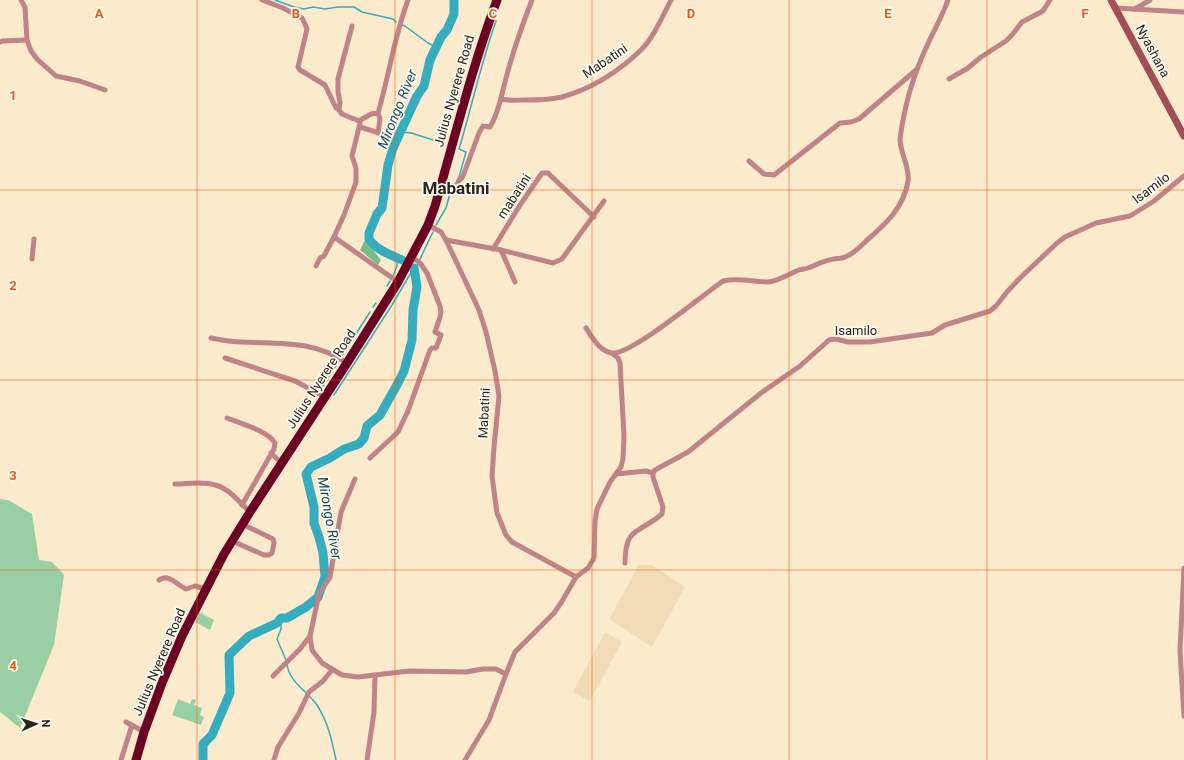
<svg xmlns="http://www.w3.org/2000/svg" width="1184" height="760" font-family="Roboto,sans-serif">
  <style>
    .built { fill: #f2dcb8 }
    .green { fill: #9acfa5 }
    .forest { fill: #77bc87 }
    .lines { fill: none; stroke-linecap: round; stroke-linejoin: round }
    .stream { stroke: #36adbf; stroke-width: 1.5 }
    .river { stroke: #36adbf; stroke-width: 9 }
    .street { stroke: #bf8388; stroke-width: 5 }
    .secondary { stroke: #a24e59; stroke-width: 7 }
    .highway { stroke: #6b0423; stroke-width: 9 }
    .grid { fill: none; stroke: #e8590c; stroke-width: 1; stroke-opacity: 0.55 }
    .labels { text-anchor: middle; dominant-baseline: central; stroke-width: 3.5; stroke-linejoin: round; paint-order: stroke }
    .street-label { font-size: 13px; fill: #2b2419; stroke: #fcf9f3 }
    .water-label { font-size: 14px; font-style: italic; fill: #184a52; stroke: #fcf9f3 }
    .district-label { font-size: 17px; font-weight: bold; fill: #2b2419; stroke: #fcf9f3 }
    .grid-label { font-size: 13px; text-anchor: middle; font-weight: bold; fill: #e8590c; stroke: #fcf9f3; stroke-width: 3.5; stroke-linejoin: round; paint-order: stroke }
  </style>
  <rect width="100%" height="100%" fill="#fceacc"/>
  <g class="built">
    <path d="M639,565h13l33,22 -33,60 -43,-28z"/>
    <path d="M605,632l17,10 -32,59 -17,-9z"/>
  </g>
  <g class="green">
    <path d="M0,499l8,1 24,14 7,46 13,2 12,13 -10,70 -34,83 -20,-16z"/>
    <path d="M199,612l15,8 -4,10 -15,-8z"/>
    <path d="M178,699l12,5 2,-5 4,1 -2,5 8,3 -2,7 4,2 -3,8 -29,-10z"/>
  </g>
  <path class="forest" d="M365,240l16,20 -3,5 -18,-15z"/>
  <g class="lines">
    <g class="stream">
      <path d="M275,0l19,7 10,2 9,-2 12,2 13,-2h16l8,5 31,7 3,3"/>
      <path d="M402,25l3,1 23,17 8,4"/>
      <path d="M402,132l9,1 32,10"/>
      <path d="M459,149c13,-43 22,-86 37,-128"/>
      <path d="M459,177l7,-25 -7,-3"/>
      <path d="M436,225l10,-17 6,-22 4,-3"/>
      <path d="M419,261l14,-29"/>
      <path d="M415,270l3,-6"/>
      <path d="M393,276l4,-10v-8"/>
      <path d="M387,286l3,-5"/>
      <path d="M373,307l3,-4"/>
      <path d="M341,357l29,-45"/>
      <path d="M321,389l18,-28"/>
      <path d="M334,395l58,-90 17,-29 2,-3 4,-1"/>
      <path d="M281,618v11l-4,10 9,21"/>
      <path d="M287,664c2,18 20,27 30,41 11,17 15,36 19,55"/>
    </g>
    <g class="river">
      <path d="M402,260c-11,-5 -26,-10 -33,-21v-6l8,-19 5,-6 6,-43 5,-17 24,-52 7,-10 6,-26 11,-23 6,-7 7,-16v-14"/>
      <path d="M203,760v-16l9,-9 18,-42 -1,-38 20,-19 28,-13 4,-5h6l19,-11 12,-10 7,-20 -2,-24 -4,-16 -5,-14v-16l-8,-33 5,-7 19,-9 14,-9 15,-5 5,-6 3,-12 13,-11 18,-32 6,-12 8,-31 1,-30 4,-23 -3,-19"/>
    </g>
    <g class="street">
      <path d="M21,0l4,7 2,33 4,11 6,8 19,17 24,5 25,9"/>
      <path d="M262,0l21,8 19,10 3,6 2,5 -9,38 2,3 25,15 11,23 3,2"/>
      <path d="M1116,8l68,4"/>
      <path d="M1135,9l15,-9"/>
      <path d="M0,42l2,-1 25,-1"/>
      <path d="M949,79l19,-11 13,-11 25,-16 6,-6 10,-13 21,-11 7,-11"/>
      <path d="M501,99c8,2 16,1 24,1 12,0 25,0 37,-3 29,-8 57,-26 79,-47 13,-13 21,-33 30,-50"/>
      <path d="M359,121l12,-7 7,-1c11,-37 16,-76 30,-113"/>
      <path d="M360,127l29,9"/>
      <path d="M378,133l2,-14 -2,-6"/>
      <path d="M749,161l15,13 10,1 66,-52 11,-1 8,-3 57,-49"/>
      <path d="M457,186l2,-6 2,-1 2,-3 16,-43 4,-7 7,1c8,-13 10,-26 14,-41 7,-29 17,-58 28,-86"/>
      <path d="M428,225l13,7 5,8 33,70 7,22 9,39 4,25 -5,51 -2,29 5,37 9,22 6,7 64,35"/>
      <path d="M334,237l64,45"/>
      <path d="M446,240l55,10 52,13 9,-4 42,-58"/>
      <path d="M493,249l27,-44 22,-32h6l46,44"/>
      <path d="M501,250l14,32"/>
      <path d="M32,259l2,-20"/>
      <path d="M316,266l4,-8 4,-2 10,-19 10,-22 12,-33v-14l-4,-12 8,-33 -1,-2 -17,-7 -3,-4 1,-8 -2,-10v-13l14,-53"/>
      <path d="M586,328c6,9 14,24 26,25 18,3 92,-59 111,-72 15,-4 30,1 45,1 8,0 23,-9 31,-12 3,-1 6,-1 9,-2 8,-3 17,-8 26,-9 4,-1 7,0 11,-2 9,-3 16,-11 22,-17 19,-16 37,-33 41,-59 2,-14 -8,-28 -8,-42 4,-31 13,-63 26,-91 7,-16 16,-31 22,-48"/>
      <path d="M211,338c10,2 21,4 31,4 39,2 71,-2 105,21"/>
      <path d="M225,358l70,23 30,16"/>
      <path d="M227,418c13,5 41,13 48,25l-1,6 -32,56"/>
      <path d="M271,453l11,11"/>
      <path d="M370,458l28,-26 10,-21 22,-61 2,-2h4l5,-13 -6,-3 5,-15 1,-5 -1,-6 -13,-33 -7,-10 -8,-6"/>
      <path d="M616,474l30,-3 7,2"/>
      <path d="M355,479l-14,33 -11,65 -11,17 -9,42 2,14 10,13 20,12 16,2 51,-6 57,1 17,-3h13l10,5"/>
      <path d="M175,484c12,0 28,-3 40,1 14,3 25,18 35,27"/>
      <path d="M232,541l32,14h5l3,-2 2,-10 -1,-4 -31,-15"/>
      <path d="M625,563c0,-37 14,-29 37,-49l1,-7 -10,-30v-4l2,-3 33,-18 73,-59 39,-27 29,-26 7,-1 12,3h22l62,-9 13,-8 45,-14 6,-5 11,-14 13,-14 37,-35 8,-6 31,-14 34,-7 24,-15 30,-25"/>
      <path d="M1184,568l-4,83 4,65"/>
      <path d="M159,580c9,-7 18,5 27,9l9,-3 11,3"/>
      <path d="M273,676l27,-27 10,-13"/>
      <path d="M126,722l18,10"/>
      <path d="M121,760l11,-35"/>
      <path d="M274,760l4,-13 21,-34 10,-21 14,-11 9,-11"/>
      <path d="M367,760l7,-48 1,-37"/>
      <path d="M465,760l24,-40 17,-46 9,-22 39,-39 7,-10 15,-26 12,-9 6,-10 1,-37 2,-12 13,-27 11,-15 2,-8 1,-23 -4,-73 -2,-5 -5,-4"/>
    </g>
    <path class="secondary" d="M1111,0l73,136"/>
    <path class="highway" d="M136,760l8,-28 18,-49 20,-47 42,-82 26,-42 97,-149 51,-81 30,-57 7,-19c20,-69 37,-139 62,-206"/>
  </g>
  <path class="grid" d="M197,0v760M395,0v760M592,0v760M789,0v760M987,0v760M0,190h1184M0,380h1184M0,570h1184"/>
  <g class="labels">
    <g class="street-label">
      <text transform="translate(1153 51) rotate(62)">Nyashana</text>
      <text transform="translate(605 61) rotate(-34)">Mabatini</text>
      <text transform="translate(454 91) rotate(-74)">Julius Nyerere Road</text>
      <text transform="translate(1151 188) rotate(-37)">Isamilo</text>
      <text transform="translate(514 196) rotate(-57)">mabatini</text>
      <text x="856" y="330">Isamilo</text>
      <text transform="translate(321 379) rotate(-57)">Julius Nyerere Road</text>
      <text transform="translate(484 413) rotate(-87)">Mabatini</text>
      <text transform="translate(159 662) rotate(-67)">Julius Nyerere Road</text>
    </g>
    <g class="water-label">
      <text transform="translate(397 109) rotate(-68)">Mirongo River</text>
      <text transform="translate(330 518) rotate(80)">Mirongo River</text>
    </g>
    <g class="district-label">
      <text x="456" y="188">Mabatini</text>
    </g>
  </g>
  <g class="grid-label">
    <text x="99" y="18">A</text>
    <text x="296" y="18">B</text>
    <text x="493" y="18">C</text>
    <text x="691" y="18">D</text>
    <text x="888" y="18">E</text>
    <text x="1085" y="18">F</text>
    <text x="13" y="100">1</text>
    <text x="13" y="290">2</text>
    <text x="13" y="480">3</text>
    <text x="13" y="670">4</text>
  </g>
  <g transform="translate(36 724) rotate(87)" stroke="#fcf9f3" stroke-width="3" paint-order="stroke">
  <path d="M0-3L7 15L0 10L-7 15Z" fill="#2b2419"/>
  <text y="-6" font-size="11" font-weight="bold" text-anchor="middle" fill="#2b2419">N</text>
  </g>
</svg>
